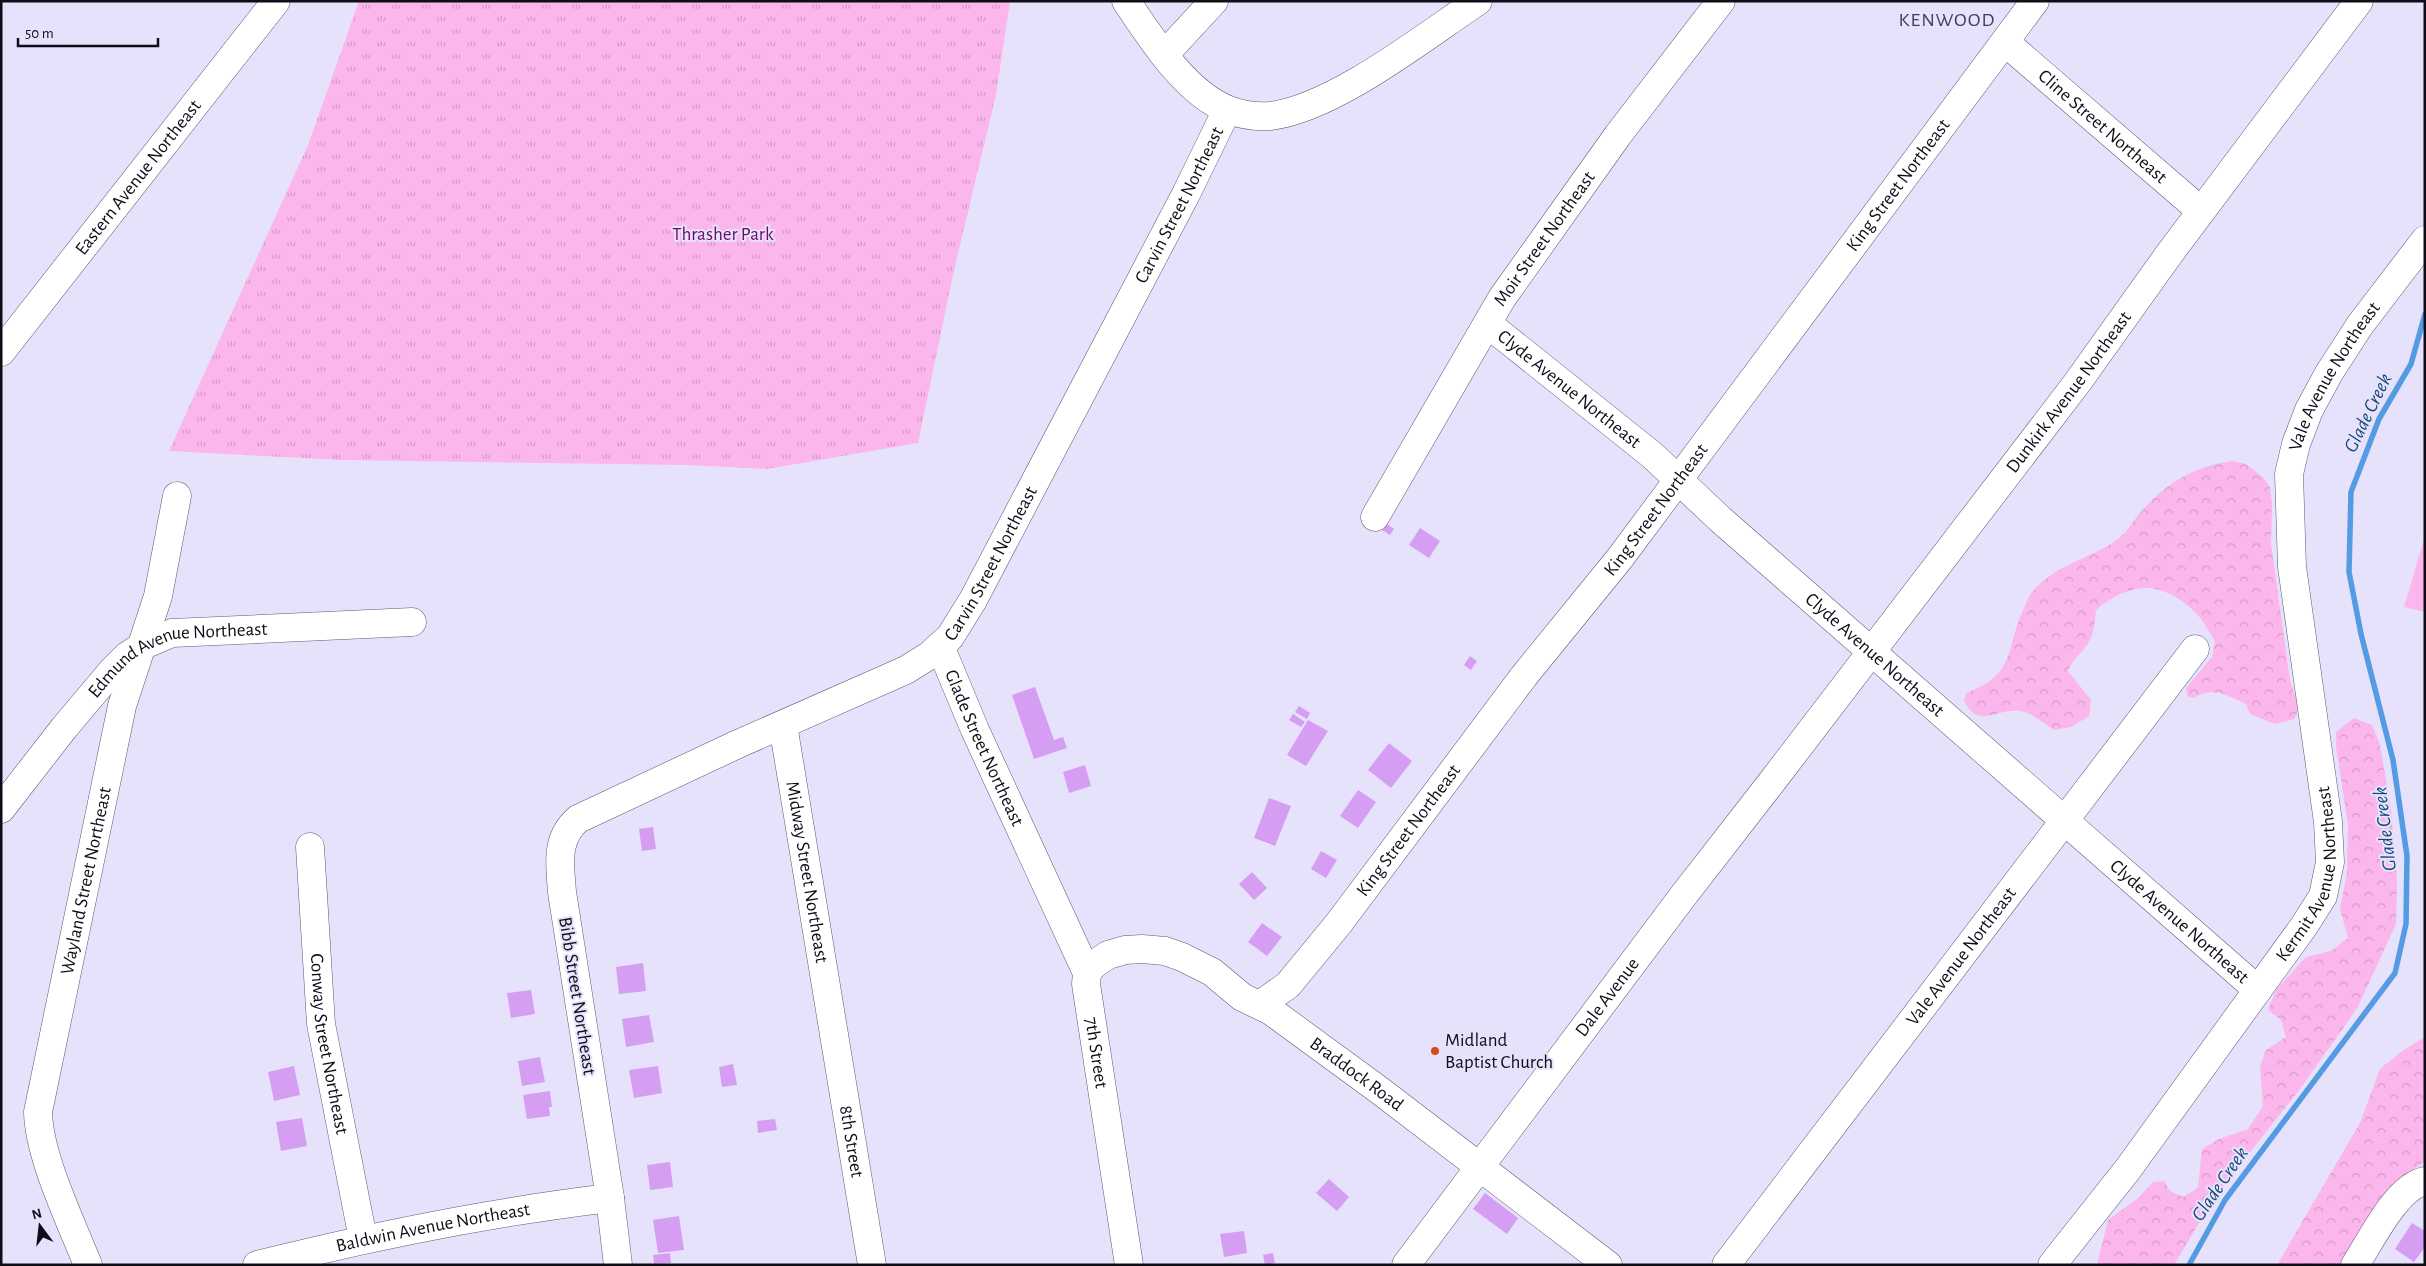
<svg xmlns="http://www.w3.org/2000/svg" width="2426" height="1266" font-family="'Alegreya Sans',sans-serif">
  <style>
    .forest { fill: url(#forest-crowns) }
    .park { fill: url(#park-tufts) }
    .garden { fill: #fbb6eb }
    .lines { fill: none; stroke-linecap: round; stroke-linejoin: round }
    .stream { stroke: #549be3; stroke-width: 5.5 }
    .building { fill: #d69ef2 }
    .minor-casing { stroke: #5d5874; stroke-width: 29 }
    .minor { stroke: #fff; stroke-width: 28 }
    .poi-dot { fill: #d44c1b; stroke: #e6e2fc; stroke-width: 2 }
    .labels { text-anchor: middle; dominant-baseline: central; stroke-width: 4; stroke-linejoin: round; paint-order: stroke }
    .street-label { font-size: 19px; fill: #100d18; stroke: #e6e2fc }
    .park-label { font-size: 19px; fill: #700a62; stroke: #e6e2fc }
    .poi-label { font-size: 19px; fill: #100d18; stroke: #e6e2fc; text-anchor: start }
    .neighbourhood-label { font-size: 20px; letter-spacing: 1px; fill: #443f59; stroke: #e6e2fc }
    .water-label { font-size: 20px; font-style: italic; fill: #174877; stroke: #e6e2fc }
  </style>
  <defs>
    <pattern id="forest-crowns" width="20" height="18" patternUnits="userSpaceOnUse" patternTransform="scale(1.25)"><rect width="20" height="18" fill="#fbb6eb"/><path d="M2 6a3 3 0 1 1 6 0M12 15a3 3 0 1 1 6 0" fill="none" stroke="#d69bc9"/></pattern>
    <pattern id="park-tufts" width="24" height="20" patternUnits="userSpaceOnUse" patternTransform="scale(1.25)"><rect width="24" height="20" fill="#fbb6eb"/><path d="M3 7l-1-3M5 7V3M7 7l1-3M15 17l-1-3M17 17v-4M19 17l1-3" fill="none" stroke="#d69bc9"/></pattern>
  </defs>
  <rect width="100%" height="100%" fill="#e6e2fc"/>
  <g class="forest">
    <path d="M2232,461l14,3 18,14 6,10 2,15 -1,41 19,136 9,29 -5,10 -19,5 -25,-10 -4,-10c-20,-9 -32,-18 -53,-6l-6,-2 -1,-8 26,-31 3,-16c-6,-9 -12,-21 -20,-29 -34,-32 -64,-31 -99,-2 -1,12 -2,25 -9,35 -8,11 -14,13 -19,26l23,29 -2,16 -18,11 -17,3c-10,-7 -23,-18 -35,-19 -24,-3 -39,19 -55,-10l2,-8c51,-18 39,-45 58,-85 3,-6 5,-13 9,-17 21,-25 55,-32 81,-49 10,-6 18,-19 25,-28 27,-31 53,-47 93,-53z"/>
    <path d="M2354,718l18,7 8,20 11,65 6,71 -1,43 -38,83 -58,82 -86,109 -40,67h-77l11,-45 29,-21 16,-17 11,-1 6,10 13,6 15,-9 4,-39 17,-10 29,-10 15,-23 -3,-40 6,-16 20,-13 -5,-17 -13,-10 8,-20 30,-33 25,-6 17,-13 -8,-29 7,-36 1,-48 -12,-78v-15z"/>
    <path d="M2425,1037v124l-15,11 -71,93h-62l83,-142 20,-54 22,-18z"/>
  </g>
  <path class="park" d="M359,1h651l-14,94 -42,175 -36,173 -151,26 -80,-4 -346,-5 -172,-9 139,-306z"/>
  <path class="garden" d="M2425,536v76l-21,-5z"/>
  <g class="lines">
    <path class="stream" d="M2189,1265l36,-65 170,-227 11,-49 1,-68 -14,-96 -32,-126 -12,-62 2,-80 28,-73 32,-55 14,-50"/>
  </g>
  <g class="building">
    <path d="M1387,524l7,5 -4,6 -8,-5z"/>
    <path d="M1420,528l20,13 -11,17 -20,-13z"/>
    <path d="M1470,656l7,5 -6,9 -7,-5z"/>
    <path d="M1035,687l19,53 9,-3 4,11 -33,11 -22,-64z"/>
    <path d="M1299,706l11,7 -3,6 -12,-7z"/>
    <path d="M1293,714l12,8 -4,5 -12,-7z"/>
    <path d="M1308,720l20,11 -22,35 -19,-11z"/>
    <path d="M1389,743l23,18 -21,27 -23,-18z"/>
    <path d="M1085,765l6,21 -22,7 -6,-21z"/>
    <path d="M1358,790l18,12 -18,26 -18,-12z"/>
    <path d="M1269,798l22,8 -16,40 -21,-8z"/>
    <path d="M653,827l3,22 -14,2 -3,-22z"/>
    <path d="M1321,851l16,9 -11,18 -15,-9z"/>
    <path d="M1252,872l15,16 -13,12 -15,-16z"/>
    <path d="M1262,923l20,14 -15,19 -19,-14z"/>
    <path d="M643,963l3,28 -27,3 -3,-27z"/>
    <path d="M531,990l4,24 -24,4 -4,-25z"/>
    <path d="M649,1015l5,27 -28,5 -4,-28z"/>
    <path d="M540,1057l5,25 -23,4 -4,-25z"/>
    <path d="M733,1064l4,21 -15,2 -3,-20z"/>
    <path d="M294,1066l6,29 -26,6 -6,-29z"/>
    <path d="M658,1066l4,27 -28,5 -5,-28z"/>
    <path d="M550,1091l2,16h-3l1,9 -23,3 -4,-24z"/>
    <path d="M302,1118l5,28 -26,5 -5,-29z"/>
    <path d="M775,1119l2,11 -19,3 -1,-12z"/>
    <path d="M670,1162l3,25 -23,3 -3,-25z"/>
    <path d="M1329,1179l20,18 -12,14 -21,-18z"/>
    <path d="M1485,1193l33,25 -11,16 -34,-25z"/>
    <path d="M679,1216l5,34 -26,3 -5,-33z"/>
    <path d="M2412,1223l13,8v16l-11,15 -19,-13z"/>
    <path d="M1244,1231l3,22 -23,4 -4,-23z"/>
    <path d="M670,1253l1,10 -17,1 -1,-9z"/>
    <path d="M1273,1253l2,10 -10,2 -2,-10z"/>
  </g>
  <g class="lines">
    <g class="minor-casing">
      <g id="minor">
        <path d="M1126,1c25,37 60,93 103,109 13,5 27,7 41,6 63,-7 154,-79 208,-115"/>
        <path id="s1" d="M2005,42l196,169"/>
        <path d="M1164,55l50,-54"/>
        <path id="s2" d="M1488,324l164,131 69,65 537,470"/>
        <path id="s3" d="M1,352l275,-351"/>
        <path id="s4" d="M1375,517l127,-219 116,-163 103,-134"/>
        <path id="s5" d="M940,646l35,84 112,243 -1,11 43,281"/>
        <path id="s6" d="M783,725l89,540"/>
        <path id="s7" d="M1,809l63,-81 48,-57 15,-15 17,-11 28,-12 240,-11"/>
        <path id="s8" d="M310,847l11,177 42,215"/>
        <path id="s9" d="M1087,973l6,-8 15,-10 17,-5 17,-1 23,2 17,6 30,15 30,25 29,14 108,79 229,175"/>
        <path id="s10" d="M1261,1004l27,-19 51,-62 185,-247 96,-118 415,-557"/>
        <path id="s11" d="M88,1265c-17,-43 -49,-108 -50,-153l84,-406 36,-110 19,-100"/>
        <path id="s12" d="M257,1265c116,-29 234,-53 353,-67"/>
        <path id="s13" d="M618,1265l-8,-67 -48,-306c-2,-28 -7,-53 16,-73l160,-75 168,-74 24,-15 20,-18 23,-37 213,-406 41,-84"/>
        <path id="s14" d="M1406,1265l277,-369 91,-117 303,-396 90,-126 192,-256"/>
        <path id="s15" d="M1726,1265l469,-616"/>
        <path id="s16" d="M2052,1265l76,-96 176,-243 19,-30 7,-34 -2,-40 -36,-255 -3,-93 7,-30 13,-34 20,-37 31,-48 65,-85"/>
        <path d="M2355,1265c16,-24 41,-78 70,-84"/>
      </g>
    </g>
    <use href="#minor" class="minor"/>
  </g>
  <circle class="poi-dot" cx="1435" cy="1051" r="5"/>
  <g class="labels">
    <g class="street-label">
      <text stroke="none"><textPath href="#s1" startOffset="129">Cline Street Northeast</textPath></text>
      <text stroke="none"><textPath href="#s3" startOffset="222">Eastern Avenue Northeast</textPath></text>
      <text stroke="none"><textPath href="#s10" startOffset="1039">King Street Northeast</textPath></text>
      <text stroke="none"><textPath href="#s13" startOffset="1360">Carvin Street Northeast</textPath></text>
      <text stroke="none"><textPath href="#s4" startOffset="326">Moir Street Northeast</textPath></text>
      <text stroke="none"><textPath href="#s16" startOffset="992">Vale Avenue Northeast</textPath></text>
      <text stroke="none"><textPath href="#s2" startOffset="104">Clyde Avenue Northeast</textPath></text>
      <text stroke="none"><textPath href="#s14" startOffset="1096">Dunkirk Avenue Northeast</textPath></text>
      <text stroke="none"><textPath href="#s10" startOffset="634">King Street Northeast</textPath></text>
      <text stroke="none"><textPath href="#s13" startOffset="955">Carvin Street Northeast</textPath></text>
      <text stroke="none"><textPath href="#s2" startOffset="509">Clyde Avenue Northeast</textPath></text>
      <text stroke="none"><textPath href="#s7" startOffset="245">Edmund Avenue Northeast</textPath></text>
      <text stroke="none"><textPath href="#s5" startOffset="111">Glade Street Northeast</textPath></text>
      <text stroke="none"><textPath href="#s10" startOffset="229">King Street Northeast</textPath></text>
      <text stroke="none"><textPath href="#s6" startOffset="149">Midway Street Northeast</textPath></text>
      <text stroke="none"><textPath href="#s16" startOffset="475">Kermit Avenue Northeast</textPath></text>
      <text stroke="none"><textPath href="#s11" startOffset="398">Wayland Street Northeast</textPath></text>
      <text stroke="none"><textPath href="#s2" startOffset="914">Clyde Avenue Northeast</textPath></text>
      <text stroke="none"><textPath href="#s15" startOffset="388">Vale Avenue Northeast</textPath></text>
      <text transform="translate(577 996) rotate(81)">Bibb Street Northeast</text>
      <text stroke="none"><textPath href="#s14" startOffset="335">Dale Avenue</textPath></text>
      <text stroke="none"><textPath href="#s8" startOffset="198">Conway Street Northeast</textPath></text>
      <text stroke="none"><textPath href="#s5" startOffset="439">7th Street</textPath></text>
      <text stroke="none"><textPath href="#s9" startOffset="315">Braddock Road</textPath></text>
      <text stroke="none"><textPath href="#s6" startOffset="422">8th Street</textPath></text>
      <text stroke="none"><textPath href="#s12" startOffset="180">Baldwin Avenue Northeast</textPath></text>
    </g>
    <g class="park-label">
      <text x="723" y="234">Thrasher Park</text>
    </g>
    <g class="poi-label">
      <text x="1445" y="1040">Midland<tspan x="1445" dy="22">Baptist Church</tspan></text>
    </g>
    <g class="neighbourhood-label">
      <text x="1947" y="20">KENWOOD</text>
    </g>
    <g class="water-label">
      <text transform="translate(2368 413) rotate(-64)">Glade Creek</text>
      <text transform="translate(2385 829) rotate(-97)">Glade Creek</text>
      <text transform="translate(2220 1184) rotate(-56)">Glade Creek</text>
    </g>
  </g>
  <rect width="2426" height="1266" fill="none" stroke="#100d18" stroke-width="5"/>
  <g transform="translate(40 1226) rotate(345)" stroke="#e6e2fc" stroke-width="4" paint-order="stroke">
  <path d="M0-4L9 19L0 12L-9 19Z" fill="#100d18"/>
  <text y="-8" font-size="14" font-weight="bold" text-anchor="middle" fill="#100d18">N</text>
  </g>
  <path d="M18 38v8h140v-8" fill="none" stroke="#100d18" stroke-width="2.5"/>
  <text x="25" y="38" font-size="15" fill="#100d18" stroke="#e6e2fc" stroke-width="4" paint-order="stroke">50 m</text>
</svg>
